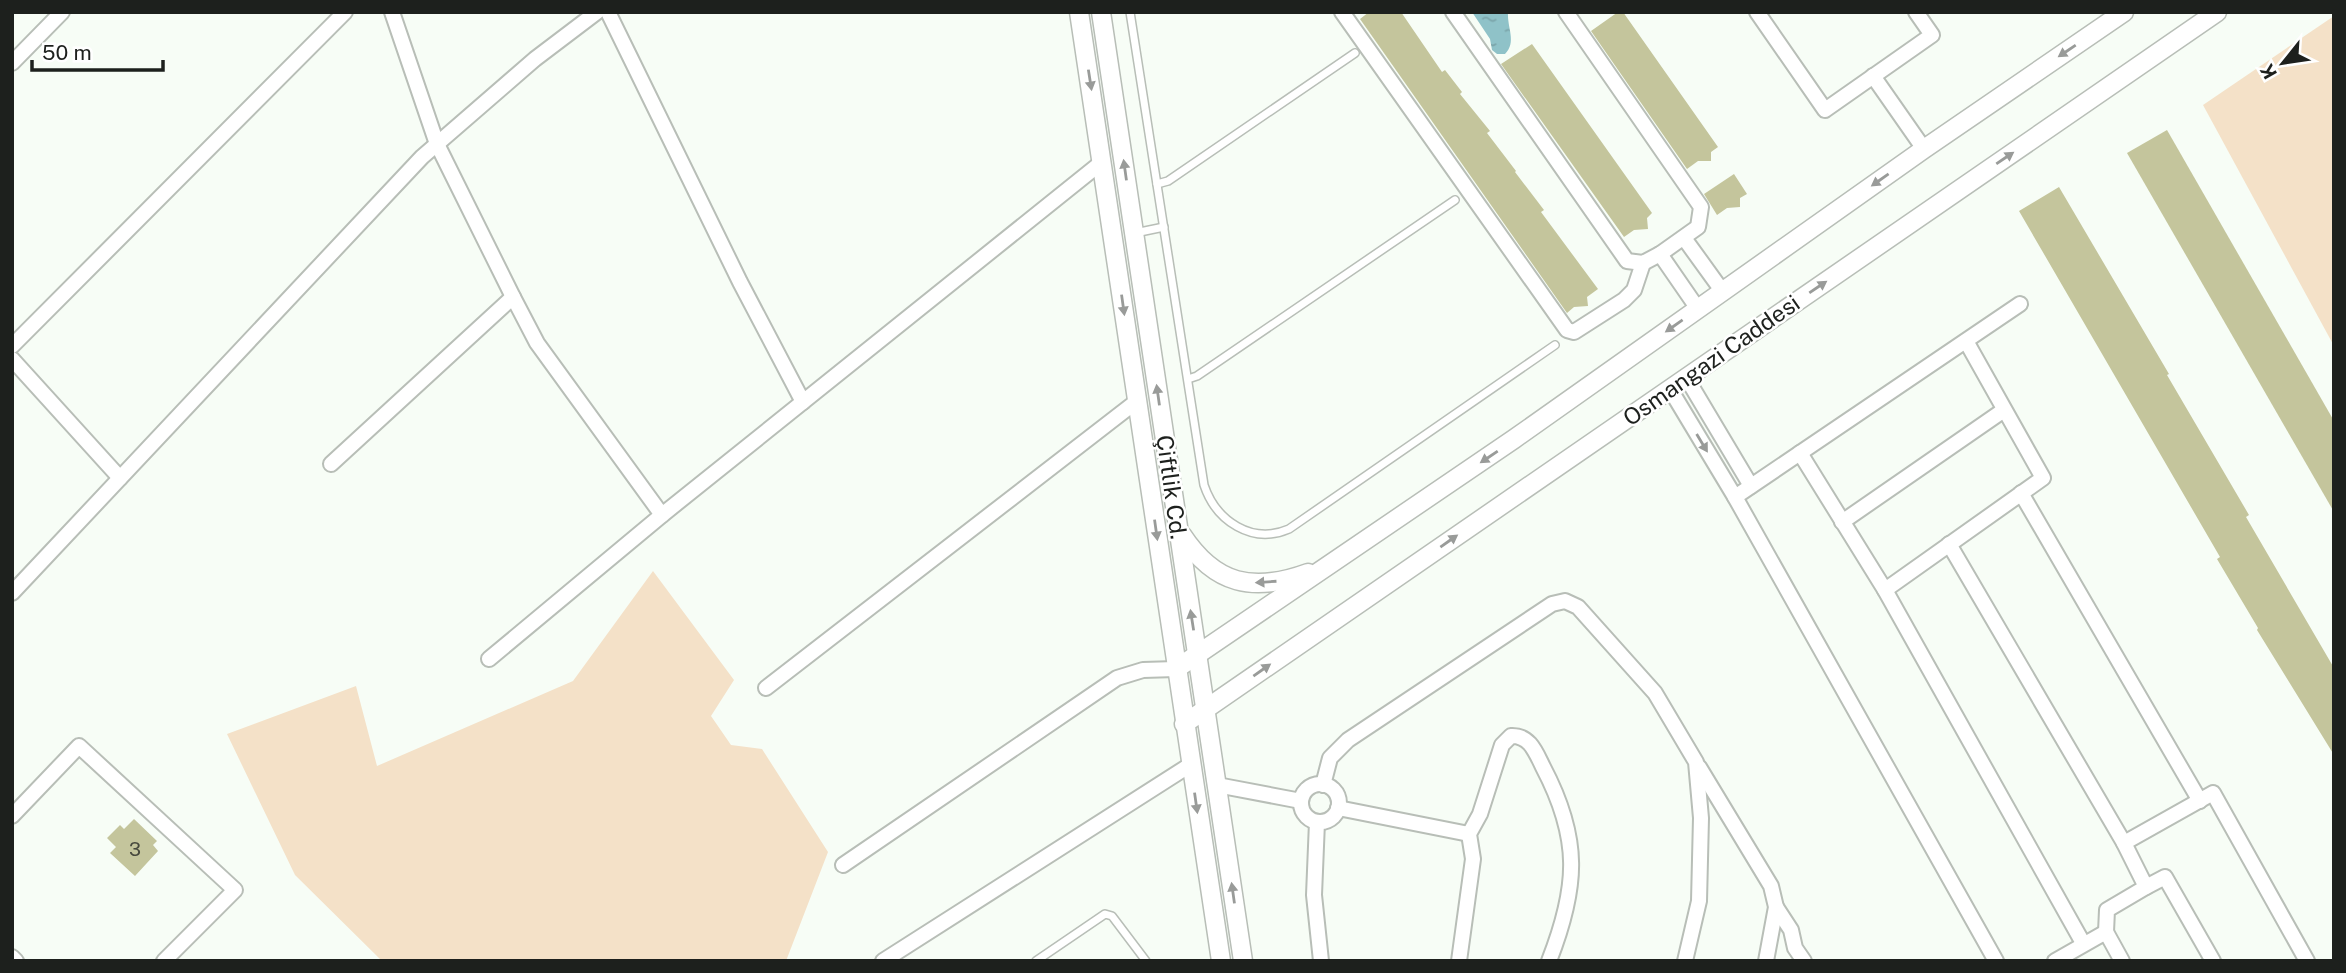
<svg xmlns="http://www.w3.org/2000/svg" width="2346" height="973" font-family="'Public Sans',sans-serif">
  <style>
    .grass { fill: #f4e1c8 }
    .water { fill: url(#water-ripples) }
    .building { fill: #c4c59c }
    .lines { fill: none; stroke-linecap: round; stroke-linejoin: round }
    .service-casing { stroke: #b8beb7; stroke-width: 10 }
    .minor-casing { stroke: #b8beb7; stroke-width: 18 }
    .tertiary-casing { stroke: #b8beb7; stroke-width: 21 }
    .service { stroke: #fff; stroke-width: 7 }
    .minor { stroke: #fff; stroke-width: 14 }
    .tertiary { stroke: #fff; stroke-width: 18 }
    .oneway { fill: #999b99 }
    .labels { text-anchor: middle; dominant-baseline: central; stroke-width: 5; stroke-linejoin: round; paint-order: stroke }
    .number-label { font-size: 19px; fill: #47493d }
    .street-label { font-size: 23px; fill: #1d201d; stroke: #fff }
  </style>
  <defs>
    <pattern id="water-ripples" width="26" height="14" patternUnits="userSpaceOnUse" patternTransform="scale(1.75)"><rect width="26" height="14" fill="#8fc2c8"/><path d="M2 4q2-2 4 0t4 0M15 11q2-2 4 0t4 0" fill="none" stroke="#7ba6ab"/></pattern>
  </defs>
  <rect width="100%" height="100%" fill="#f7fdf6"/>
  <g class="grass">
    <path d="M2334,16v330l-131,-241z"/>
    <path d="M653,571l81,109 -23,36 20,29 31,4 66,103 -42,109h-404l-87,-86 -68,-141 129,-48 21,80 196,-85z"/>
  </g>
  <path class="water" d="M1472,12h36c-1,16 9,30 -3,42h-8l-5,-4 -2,-11z"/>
  <g class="building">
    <path d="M1369,12h32l41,60 3,-2 17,22 -2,2 30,37 -3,2 29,38 -1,1 29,38 -3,2 57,77 -11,8 1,9 -14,1 -7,6 -207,-294z"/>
    <path d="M1618,12h5l95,135 -7,5v9h-13l-11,8 -96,-138z"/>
    <path d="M1532,44l120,169 -5,5 1,11 -14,1 -10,7 -123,-173z"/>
    <path d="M2167,130l167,291v91l-207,-359z"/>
    <path d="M1734,174l13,20 -7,4v9l-13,1 -10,7 -13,-21z"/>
    <path d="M2059,187l110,187 -2,1 82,140 -3,2 88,151v87l-77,-125 1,-2 -41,-69 3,-2 -201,-346z"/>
    <path d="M134,819l23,22 -4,4 5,6 -23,25 -25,-23 6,-6 -9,-9 13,-13 4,4z"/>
  </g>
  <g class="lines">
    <g class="service-casing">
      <g id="service">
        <path d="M1130,12l74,473c12,36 48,60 85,44l266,-184"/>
        <path d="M1157,184l11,-3 187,-128"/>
        <path d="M1135,233l29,-6"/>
        <path d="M1188,379l9,-3 258,-176"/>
        <path d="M1036,961l69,-47 7,2 34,45"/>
      </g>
    </g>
    <g class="minor-casing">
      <g id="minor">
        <path d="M392,12l45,132 76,153 24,46 125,172"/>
        <path d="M608,12l132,270 63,120"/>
        <path d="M1342,12l225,318 7,2 50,-32 10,-10 9,-27"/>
        <path d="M1453,12l174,249 16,2 17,-9 38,-27 3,-20 -135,-195"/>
        <path d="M1757,12l68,98 107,-75 -16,-23"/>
        <path d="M12,63l50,-51"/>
        <path d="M1873,76l51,73"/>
        <path d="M1684,238l39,54"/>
        <path d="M1660,254l38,55"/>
        <path d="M12,346l333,-334"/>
        <path d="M12,359l108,119"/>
        <path d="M1686,377l65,109"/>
        <path d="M1670,389l65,108"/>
        <path d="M1800,453l85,137 198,353"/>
        <path d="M331,464l182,-167"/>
        <path d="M2021,493l179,308"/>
        <path d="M1842,522l162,-112"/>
        <path d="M1949,544l175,299 22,44 -39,23 -1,22"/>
        <path d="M1885,590l158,-112 -77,-137"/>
        <path d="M12,593l410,-436 113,-98 62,-47"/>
        <path d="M489,659l173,-144 440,-353"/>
        <path d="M766,688l371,-287"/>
        <path d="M1699,767l72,119 5,21 -10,54"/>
        <circle cx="1320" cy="803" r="19"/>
        <path d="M1217,785l84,16"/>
        <path d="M1323,785l7,-27 18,-18 204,-136 13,-3 13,6 77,86 41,69 5,56 -2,83 -14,60"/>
        <path d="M1338,808l131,26"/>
        <path d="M12,816l67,-70 156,144 -71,71"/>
        <path d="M1317,822l-3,73 7,66"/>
        <path d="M2124,843l89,-50 94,168"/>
        <path d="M843,865l274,-187 26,-8 33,-1"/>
        <path d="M2146,887l19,-10 48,84"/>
        <path d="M1776,907l15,23 4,18 9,13"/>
        <path d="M12,957l4,4"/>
        <path d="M883,961l307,-196"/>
        <path d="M1459,961l14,-102 -4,-25 11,-20 22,-69 9,-9c19,-1 25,17 32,31 38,72 35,120 6,194"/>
        <path d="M1996,961l-261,-464 285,-193"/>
        <path d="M2055,961l51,-29 16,29"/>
      </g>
    </g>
    <g class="tertiary-casing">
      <g id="tertiary">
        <path d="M1079,12l142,949"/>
        <path d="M1101,12l142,949"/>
        <path d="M1182,535c33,50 71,58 126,38"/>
        <path d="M1176,669l338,-230 410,-290 200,-137"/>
        <path d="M1184,724l1033,-712"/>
      </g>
    </g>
    <use href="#service" class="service"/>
    <use href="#minor" class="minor"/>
    <use href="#tertiary" class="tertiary"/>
  </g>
  <defs><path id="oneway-solid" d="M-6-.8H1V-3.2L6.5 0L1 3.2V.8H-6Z" transform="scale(1.75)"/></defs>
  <g class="oneway">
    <use href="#oneway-solid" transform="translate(2067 51) rotate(146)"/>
    <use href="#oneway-solid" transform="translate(1090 80) rotate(81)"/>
    <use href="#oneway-solid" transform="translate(2005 158) rotate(-34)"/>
    <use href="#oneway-solid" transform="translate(1125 170) rotate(-98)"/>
    <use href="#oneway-solid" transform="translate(1880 180) rotate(145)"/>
    <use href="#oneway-solid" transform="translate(1818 287) rotate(-34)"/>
    <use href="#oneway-solid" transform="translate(1123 305) rotate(82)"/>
    <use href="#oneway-solid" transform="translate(1674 326) rotate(145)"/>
    <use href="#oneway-solid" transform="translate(1158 395) rotate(-98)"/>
    <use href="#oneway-solid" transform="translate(1702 443) rotate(59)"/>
    <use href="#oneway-solid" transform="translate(1489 457) rotate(146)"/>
    <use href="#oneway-solid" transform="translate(1156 530) rotate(82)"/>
    <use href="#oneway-solid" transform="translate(1449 541) rotate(-35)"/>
    <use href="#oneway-solid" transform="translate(1266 582) rotate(176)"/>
    <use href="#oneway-solid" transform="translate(1192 620) rotate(-99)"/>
    <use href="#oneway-solid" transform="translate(1262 670) rotate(-35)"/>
    <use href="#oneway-solid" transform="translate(1196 803) rotate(82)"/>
    <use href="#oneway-solid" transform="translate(1233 893) rotate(-98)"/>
  </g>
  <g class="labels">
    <g class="number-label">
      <text x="135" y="849">3</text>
    </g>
    <g class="street-label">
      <text transform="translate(1711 360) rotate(-35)">Osmangazi Caddesi</text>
      <text transform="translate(1172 487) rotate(82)">Çiftlik Cd.</text>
    </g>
  </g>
  <rect width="2346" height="973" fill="none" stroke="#1d201d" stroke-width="28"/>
  <g transform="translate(2283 63) rotate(240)" stroke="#ffffff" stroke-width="5" paint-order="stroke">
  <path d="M0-5L12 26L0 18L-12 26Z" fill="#1d201d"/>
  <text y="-10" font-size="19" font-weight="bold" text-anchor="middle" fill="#1d201d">K</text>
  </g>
  <path d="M32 60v10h131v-10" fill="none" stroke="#1d201d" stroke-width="3.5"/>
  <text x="42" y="60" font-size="21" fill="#1d201d" stroke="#ffffff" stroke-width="5" paint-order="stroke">50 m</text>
</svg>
